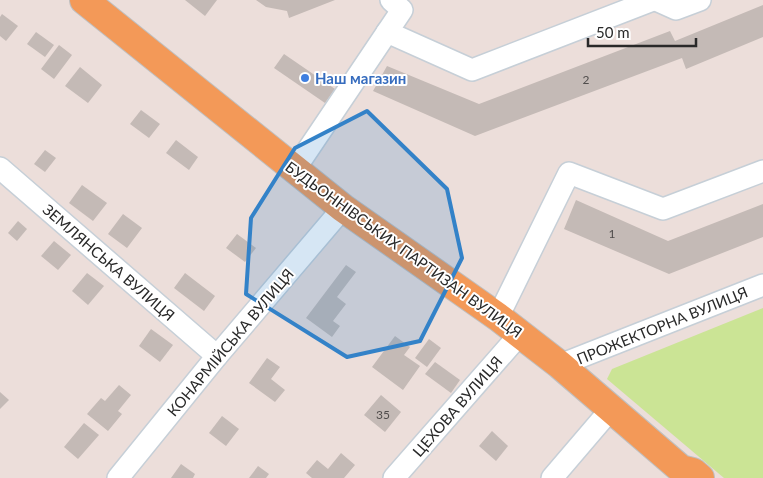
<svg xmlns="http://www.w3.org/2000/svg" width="763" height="478" font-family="Lato,sans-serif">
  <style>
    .green { fill: #cbe495 }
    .building { fill: #c4bab6 }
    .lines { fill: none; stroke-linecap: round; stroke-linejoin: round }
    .minor-casing { stroke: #c6cfd7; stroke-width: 24 }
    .major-casing { stroke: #bfbfbf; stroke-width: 30 }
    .minor { stroke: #fff; stroke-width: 21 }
    .major { stroke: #f39958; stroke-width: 28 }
    .marked { fill: #3382c8; fill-opacity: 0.2; stroke: #3382c8; stroke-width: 4; stroke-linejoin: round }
    .shop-dot { fill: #3f7fe0; stroke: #fff; stroke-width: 2 }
    .labels { text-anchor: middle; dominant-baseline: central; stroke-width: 4; stroke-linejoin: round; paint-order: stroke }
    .number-label { font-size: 12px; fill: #504d4c }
    .shop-label { font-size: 15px; font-weight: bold; fill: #366cbe; stroke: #fff; text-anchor: start }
    .street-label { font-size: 15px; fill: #292929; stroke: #fff }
  </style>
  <rect width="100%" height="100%" fill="#ecdeda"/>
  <path class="green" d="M763,308v170h-39l-117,-99 5,-10z"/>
  <g class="building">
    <path d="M185,0h32l-12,16z"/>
    <path d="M256,0h79l-46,18 -2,-7 -21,-4z"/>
    <path d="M763,5v32l-77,32 -4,-11 -207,78 -102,-45 14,-25 92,38 191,-73 5,10z"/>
    <path d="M2,14l16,12 -12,15 -6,-5v-19z"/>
    <path d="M36,32l18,13 -9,12 -18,-13z"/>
    <path d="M59,45l13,10 -18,24 -13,-10z"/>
    <path d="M284,54l51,35 -10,14 -51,-35z"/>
    <path d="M80,67l22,18 -14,18 -23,-17z"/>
    <path d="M141,110l19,14 -11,14 -19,-14z"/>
    <path d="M176,140l22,17 -9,13 -23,-17z"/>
    <path d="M45,150l11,8 -11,14 -11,-8z"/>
    <path d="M82,185l25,18 -14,18 -24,-18z"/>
    <path d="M576,200l92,41 95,-37v33l-94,37 -105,-45z"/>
    <path d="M123,214l19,14 -15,20 -19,-14z"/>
    <path d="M18,221l9,8 -10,12 -9,-8z"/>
    <path d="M237,234l19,14 -11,14 -19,-14z"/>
    <path d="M54,241l17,14 -13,15 -17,-14z"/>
    <path d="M346,265l10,7 -19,25 9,7 -13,17 7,5 -8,11 -26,-19z"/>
    <path d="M87,273l17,13 -16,19 -16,-14z"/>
    <path d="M185,273l30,23 -11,15 -30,-23z"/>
    <path d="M151,329l22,16 -13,17 -21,-16z"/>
    <path d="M395,336l15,11 -6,8 16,11 -17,24 -31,-23z"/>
    <path d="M429,339l12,9 -14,19 -12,-9z"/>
    <path d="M267,358l13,9 -9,12 14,11 -10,12 -26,-19z"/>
    <path d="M435,362l25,18 -9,13 -26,-19z"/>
    <path d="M119,385l12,10 -13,16 4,3 -14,17 -21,-17 14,-16 4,3z"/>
    <path d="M0,392l9,8 -9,9z"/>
    <path d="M381,395l20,17 -16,20 -21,-17z"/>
    <path d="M222,416l17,13 -13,17 -17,-13z"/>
    <path d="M84,423l15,12 -21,24 -14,-12z"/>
    <path d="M492,431l16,15 -12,15 -17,-15z"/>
    <path d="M341,453l14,12 -11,13h-32l-6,-5 11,-13 11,9z"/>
    <path d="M181,464l14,10 -2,4h-22z"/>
    <path d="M258,466l11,8 -3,4h-17z"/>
  </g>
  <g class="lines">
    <g class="minor-casing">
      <g id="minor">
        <path d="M656,0l20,9 24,-9"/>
        <path d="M387,32l85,38 181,-70"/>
        <path d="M0,168l217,188"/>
        <path d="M295,169l107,-159 -11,-10"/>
        <path d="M498,317l71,-144 94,36 100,-38"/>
        <path d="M560,365l203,-80"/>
        <path d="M118,478l99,-122 126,-148"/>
        <path d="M394,478l126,-144"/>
        <path d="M552,478l59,-69"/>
      </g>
    </g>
    <g class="major-casing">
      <path id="major" d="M84,0l259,208 155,109 62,48 121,104 12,3 7,6"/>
    </g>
    <use href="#minor" class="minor"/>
    <use href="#major" class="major"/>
  </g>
  <path class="marked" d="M367,111l80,78 15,69 -42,83 -73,16 -101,-63 5,-76 44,-70z"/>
  <circle class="shop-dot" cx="305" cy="78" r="5"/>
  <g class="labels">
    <g class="number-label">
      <text x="586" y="79">2</text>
      <text x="612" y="233">1</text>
      <text x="383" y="414">35</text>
    </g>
    <g class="shop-label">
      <text x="315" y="78">Наш магазин</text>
    </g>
    <g class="street-label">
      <text transform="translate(404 249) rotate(36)">БУДЬОННІВСЬКИХ ПАРТИЗАН ВУЛИЦЯ</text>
      <text transform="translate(109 262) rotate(41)">ЗЕМЛЯНСЬКА ВУЛИЦЯ</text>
      <text transform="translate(662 325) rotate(-22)">ПРОЖЕКТОРНА ВУЛИЦЯ</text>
      <text transform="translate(230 342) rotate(-50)">КОНАРМІЙСЬКА ВУЛИЦЯ</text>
      <text transform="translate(457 406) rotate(-49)">ЦЕХОВА ВУЛИЦЯ</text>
    </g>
  </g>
  <path d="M588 38v8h108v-8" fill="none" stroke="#292929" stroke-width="2.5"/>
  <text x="596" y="38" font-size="15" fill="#292929" stroke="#ffffff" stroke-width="4" paint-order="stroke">50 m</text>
</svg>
